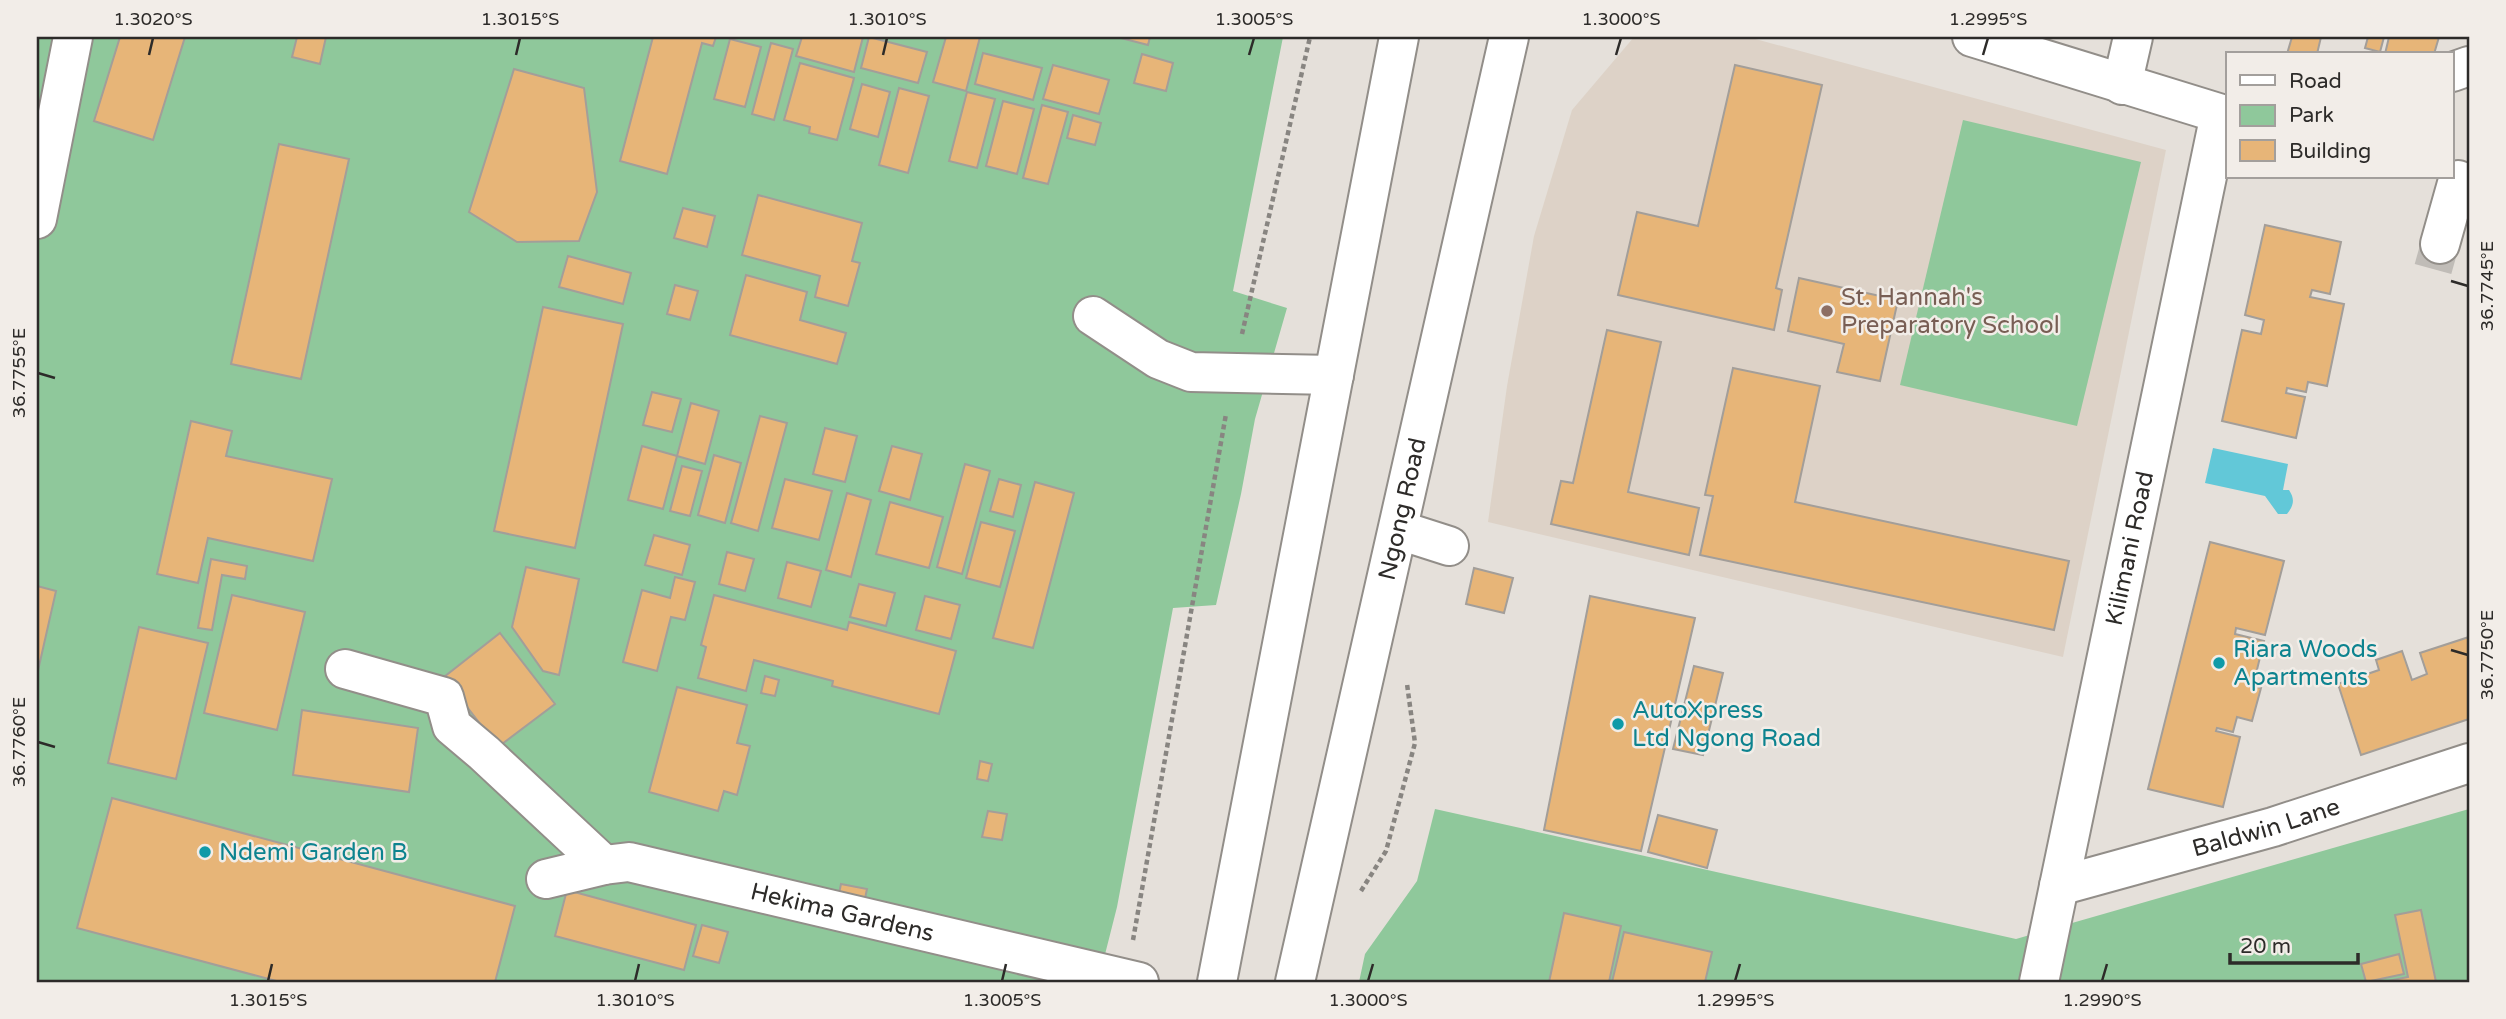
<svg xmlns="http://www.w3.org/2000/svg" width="2506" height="1019" font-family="'Varela Round',sans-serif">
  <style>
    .built { fill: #ddd2c7 }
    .green { fill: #8fc89b }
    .water { fill: #62c8d8 }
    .building { fill: #e7b578; stroke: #a39e99; stroke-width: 2 }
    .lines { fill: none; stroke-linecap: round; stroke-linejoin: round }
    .minor-tunnel { stroke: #c0bcb7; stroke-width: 38; stroke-dasharray: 38 19; stroke-linecap: butt }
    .minor-casing { stroke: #928e89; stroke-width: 42 }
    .major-casing { stroke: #928e89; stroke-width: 42 }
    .path { stroke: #888581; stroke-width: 4.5; stroke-dasharray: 5 3.5; stroke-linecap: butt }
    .minor { stroke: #fff; stroke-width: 38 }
    .major { stroke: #fff; stroke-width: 38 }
    .ticks { fill: none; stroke: #2d2b29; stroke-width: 2.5 }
    .education-dot { fill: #8d6e63; stroke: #f2ede8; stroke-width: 2.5 }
    .culture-dot { fill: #0f9aa8; stroke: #f2ede8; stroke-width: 2.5 }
    .labels { text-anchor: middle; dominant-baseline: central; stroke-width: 5; stroke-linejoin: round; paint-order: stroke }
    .education-label { font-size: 24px; fill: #785e54; stroke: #f2ede8; text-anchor: start }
    .street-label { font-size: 24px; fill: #2d2b29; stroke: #f2ede8 }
    .culture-label { font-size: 24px; fill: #0d838f; stroke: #f2ede8; text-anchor: start }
    .neatline { fill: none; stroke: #2d2b29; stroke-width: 2.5 }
    .ticks-label { font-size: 18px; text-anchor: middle; fill: #2d2b29 }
  </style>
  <rect width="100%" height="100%" fill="#e5e0da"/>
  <path class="built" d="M1634,37h114l418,113 -103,507 -575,-135 19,-136 27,-150 38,-126z"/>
  <g class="green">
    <path d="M37,37h1246l-50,254 54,17 -32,111 -14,75 -25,111 -43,3 -56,299 -19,75h-1061z"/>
    <path d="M1963,120l178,42 -64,264 -177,-41z"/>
    <path d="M1435,809l581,130 453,-130v173h-1110l6,-28 52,-73z"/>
  </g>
  <path class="water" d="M2213,448l75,16 -5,26h6c6,9 5,15 -2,24h-9l-13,-18 -60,-13z"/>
  <g class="building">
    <path d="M120,37h65l-32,103 -59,-19z"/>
    <path d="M297,37h29l-6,27 -28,-7z"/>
    <path d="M653,37h63l-3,9 -11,-3 -35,131 -47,-13z"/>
    <path d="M802,37h61l-9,35 -58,-16z"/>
    <path d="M869,37l58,15 -9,31 -57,-15z"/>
    <path d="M946,37h34l-14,54 -33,-9z"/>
    <path d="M1117,37h33l-2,8z"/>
    <path d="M2292,37h29l-4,17h-30z"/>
    <path d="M2368,37h16l-4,15 -15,-4z"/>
    <path d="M2389,37h50l-5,17h-49z"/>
    <path d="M730,39l31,8 -16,60 -31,-8z"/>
    <path d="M771,43l22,6 -19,71 -22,-6z"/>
    <path d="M983,53l59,15 -9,32 -58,-16z"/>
    <path d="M1142,54l31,9 -7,28 -32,-8z"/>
    <path d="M800,63l54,15 -17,62 -28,-7 1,-6 -26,-7z"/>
    <path d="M1053,65l56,15 -10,34 -56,-15z"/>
    <path d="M1735,65l87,20 -46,203 6,2 -8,40 -156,-35 19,-83 61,14z"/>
    <path d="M514,69l70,19 13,104 -18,49 -62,1 -48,-30z"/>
    <path d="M862,84l28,8 -12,45 -28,-8z"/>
    <path d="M899,88l30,8 -21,77 -29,-8z"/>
    <path d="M967,92l28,7 -18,69 -28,-7z"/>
    <path d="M1003,101l31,8 -17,65 -31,-8z"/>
    <path d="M1042,105l26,7 -20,72 -25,-6z"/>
    <path d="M1073,115l28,8 -6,22 -28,-7z"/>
    <path d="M279,144l70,15 -48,220 -70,-15z"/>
    <path d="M758,195l104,28 -10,38 8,2 -12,43 -33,-9 5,-21 -78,-21z"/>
    <path d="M683,208l32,8 -8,31 -33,-9z"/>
    <path d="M2265,225l76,17 -11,52 -18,-4 -2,7 34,7 -17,82 -19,-4 -2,10 -19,-4 -1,5 19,4 -9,41 -74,-17 20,-91 19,4 3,-14 -19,-5z"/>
    <path d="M568,256l63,17 -8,31 -64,-17z"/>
    <path d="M746,275l61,17 -7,28 46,13 -9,31 -107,-29z"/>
    <path d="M1799,278l99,22 -18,81 -43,-9 7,-28 -56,-13z"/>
    <path d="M675,285l23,6 -8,29 -23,-6z"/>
    <path d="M543,307l80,17 -48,224 -81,-17z"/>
    <path d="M1607,330l54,12 -33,150 71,16 -10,47 -138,-31 10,-43 12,2z"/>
    <path d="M1733,368l87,18 -25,116 274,59 -15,69 -354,-75 13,-59 -8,-1z"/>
    <path d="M652,392l29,7 -9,33 -29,-7z"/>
    <path d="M691,403l28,8 -14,53 -28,-8z"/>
    <path d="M760,416l27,7 -29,108 -27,-8z"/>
    <path d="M191,421l41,10 -6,25 106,23 -19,82 -105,-23 -10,45 -41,-9z"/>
    <path d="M825,428l32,8 -12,46 -32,-8z"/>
    <path d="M642,446l35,10 -14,53 -35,-9z"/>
    <path d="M892,446l30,8 -12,46 -31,-9z"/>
    <path d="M714,455l27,8 -16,60 -27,-8z"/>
    <path d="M965,464l25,7 -28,103 -25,-7z"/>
    <path d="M682,466l20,5 -12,45 -20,-5z"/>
    <path d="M785,479l47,12 -13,49 -47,-12z"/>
    <path d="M999,479l22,6 -8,32 -23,-6z"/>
    <path d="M1035,482l39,11 -41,155 -40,-10z"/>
    <path d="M847,493l24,7 -20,77 -25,-7z"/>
    <path d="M890,502l53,15 -14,51 -53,-14z"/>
    <path d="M981,522l34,9 -15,56 -34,-9z"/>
    <path d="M654,535l36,10 -8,30 -37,-10z"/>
    <path d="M2210,542l74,19 -19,74 -29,-7 -1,6 29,7 -11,45 8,2 -9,33 -15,-4 -4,15 -16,-4 -1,3 24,6 -17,70 -75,-18z"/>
    <path d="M727,552l27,7 -9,32 -26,-7z"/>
    <path d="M211,559l36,7 -2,13 -23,-4 -10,55 -14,-2z"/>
    <path d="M787,562l34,9 -10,36 -33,-9z"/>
    <path d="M526,567l53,12 -20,96 -16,-4 -31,-44z"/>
    <path d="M1474,568l39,10 -9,35 -38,-9z"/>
    <path d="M675,577l20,5 -10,38 -14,-3 -14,54 -34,-9 19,-72 28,8z"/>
    <path d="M859,584l36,9 -9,33 -36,-9z"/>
    <path d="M37,586l19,5 -19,84z"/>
    <path d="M232,595l73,17 -28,118 -73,-17z"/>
    <path d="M714,595l133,35 2,-8 107,29 -17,63 -107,-28 1,-5 -79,-21 -8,31 -48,-13 8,-31 -5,-2z"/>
    <path d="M925,596l35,9 -9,34 -35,-9z"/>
    <path d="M1590,596l105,22 -54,233 -97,-21z"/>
    <path d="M139,627l69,16 -32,136 -68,-16z"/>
    <path d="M500,633l55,71 -57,43 -54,-70z"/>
    <path d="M2469,637v82l-108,36 -23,-71 41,-14 -3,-10 26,-9 10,29 15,-6 -7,-21z"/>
    <path d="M1694,666l29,7 -20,82 -30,-6z"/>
    <path d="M765,676l14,4 -4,16 -14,-3z"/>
    <path d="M677,687l70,18 -10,38 13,3 -13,49 -13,-4 -6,20 -69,-19z"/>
    <path d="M302,710l116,18 -9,64 -116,-17z"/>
    <path d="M980,761l12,3 -4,17 -11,-2z"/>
    <path d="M112,798l403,108 -20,76h-215l-203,-54z"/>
    <path d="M988,811l19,3 -5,26 -20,-3z"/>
    <path d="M1658,815l59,15 -10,38 -59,-16z"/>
    <path d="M841,884l26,5 -4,19 -26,-5z"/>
    <path d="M567,890l129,35 -12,45 -129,-34z"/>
    <path d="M2421,910l15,72h-53l25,-5 -13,-62z"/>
    <path d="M1564,913l57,13 -12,56h-60z"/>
    <path d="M702,925l26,7 -9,31 -26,-7z"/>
    <path d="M1624,932l88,20 -7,30h-93z"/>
    <path d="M2399,954l5,20 -38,8 -5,-18z"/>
  </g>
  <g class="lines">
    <path class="minor-tunnel" d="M2433,269l7,-25"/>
    <g class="minor-casing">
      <g id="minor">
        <path d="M1972,37l256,79"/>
        <path d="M2452,72l17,-6"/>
        <path d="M2122,85l11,-48"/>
        <path d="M37,219l36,-182"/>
        <path d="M2440,244l18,-64"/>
        <path d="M1093,316l65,43 33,13 143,3"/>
        <path d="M1399,530l50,16"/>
        <path d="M345,669l99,28 8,29 32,27 120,112"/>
        <path id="s1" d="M546,879l58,-14 25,-3 510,120"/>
        <path id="s2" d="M2059,886l214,-59 196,-64"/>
        <path id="s3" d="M2039,982l181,-868"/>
      </g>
    </g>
    <g class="major-casing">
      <g id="major">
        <path d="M1217,982l182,-945"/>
        <path id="s4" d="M1295,982l214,-945"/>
      </g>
    </g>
    <g class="path">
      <path d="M1242,334l68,-297"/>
      <path d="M1361,891l25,-40 29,-108 -8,-59"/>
      <path d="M1133,940l93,-526"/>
    </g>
    <use href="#minor" class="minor"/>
    <use href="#major" class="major"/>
  </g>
  <path class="ticks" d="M149,55l4,-17M516,55l4,-17M883,55l4,-17M1249,55l5,-17M1616,55l5,-17M1983,55l5,-17M2451,281l17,5M38,373l17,5M2451,650l17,5M38,742l17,5M268,981l4,-17M635,981l4,-17M1002,981l4,-17M1368,981l5,-17M1735,981l5,-17M2102,981l5,-17"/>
  <circle class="education-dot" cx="1827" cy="311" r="7"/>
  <g class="culture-dot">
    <circle cx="2219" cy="663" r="7"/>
    <circle cx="1618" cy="724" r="7"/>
    <circle cx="205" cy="852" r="7"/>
  </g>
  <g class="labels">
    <g class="education-label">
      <text x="1841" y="297">St. Hannah's<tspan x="1841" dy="28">Preparatory School</tspan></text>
    </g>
    <g class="street-label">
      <text stroke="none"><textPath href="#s4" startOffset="485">Ngong Road</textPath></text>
      <text stroke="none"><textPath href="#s3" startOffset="443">Kilimani Road</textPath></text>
      <text stroke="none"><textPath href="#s2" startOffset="215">Baldwin Lane</textPath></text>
      <text stroke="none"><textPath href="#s1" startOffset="304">Hekima Gardens</textPath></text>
    </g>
    <g class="culture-label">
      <text x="2233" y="649">Riara Woods<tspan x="2233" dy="28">Apartments</tspan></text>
      <text x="1632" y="710">AutoXpress<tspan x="1632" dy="28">Ltd Ngong Road</tspan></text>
      <text x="219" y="852">Ndemi Garden B</text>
    </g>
  </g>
  <rect width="2506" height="1019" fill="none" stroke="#f2ede8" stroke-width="77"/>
  <rect x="2226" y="52" width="228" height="126" fill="#f2ede8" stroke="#a39f9c" stroke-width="2"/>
  <rect x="2240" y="75" width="35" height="10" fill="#ffffff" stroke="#a39f9c" stroke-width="2"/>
  <text x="2289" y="88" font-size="21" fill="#2d2b29">Road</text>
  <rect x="2240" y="105" width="35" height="21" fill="#8fc89b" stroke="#a39f9c" stroke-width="2"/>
  <text x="2289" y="122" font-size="21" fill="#2d2b29">Park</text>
  <rect x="2240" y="140" width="35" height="21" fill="#e7b578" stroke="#a39f9c" stroke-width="2"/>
  <text x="2289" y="158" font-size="21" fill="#2d2b29">Building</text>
  <path d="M2230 953v10h128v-10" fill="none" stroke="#2d2b29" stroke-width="3.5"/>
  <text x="2240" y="953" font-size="21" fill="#2d2b29" stroke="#f2ede8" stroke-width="5" paint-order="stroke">20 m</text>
  <rect x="38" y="38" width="2430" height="943" class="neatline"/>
  <g class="ticks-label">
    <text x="153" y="25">1.3020°S</text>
    <text x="520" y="25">1.3015°S</text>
    <text x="887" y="25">1.3010°S</text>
    <text x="1254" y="25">1.3005°S</text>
    <text x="1621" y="25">1.3000°S</text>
    <text x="1988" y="25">1.2995°S</text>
    <text transform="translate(2487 286) rotate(-90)" y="6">36.7745°E</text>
    <text transform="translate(19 373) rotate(-90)" y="6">36.7755°E</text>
    <text transform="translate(2487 655) rotate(-90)" y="6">36.7750°E</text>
    <text transform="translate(19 742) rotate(-90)" y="6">36.7760°E</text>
    <text x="268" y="1006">1.3015°S</text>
    <text x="635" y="1006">1.3010°S</text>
    <text x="1002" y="1006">1.3005°S</text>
    <text x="1368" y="1006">1.3000°S</text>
    <text x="1735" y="1006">1.2995°S</text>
    <text x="2102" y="1006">1.2990°S</text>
  </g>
</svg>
